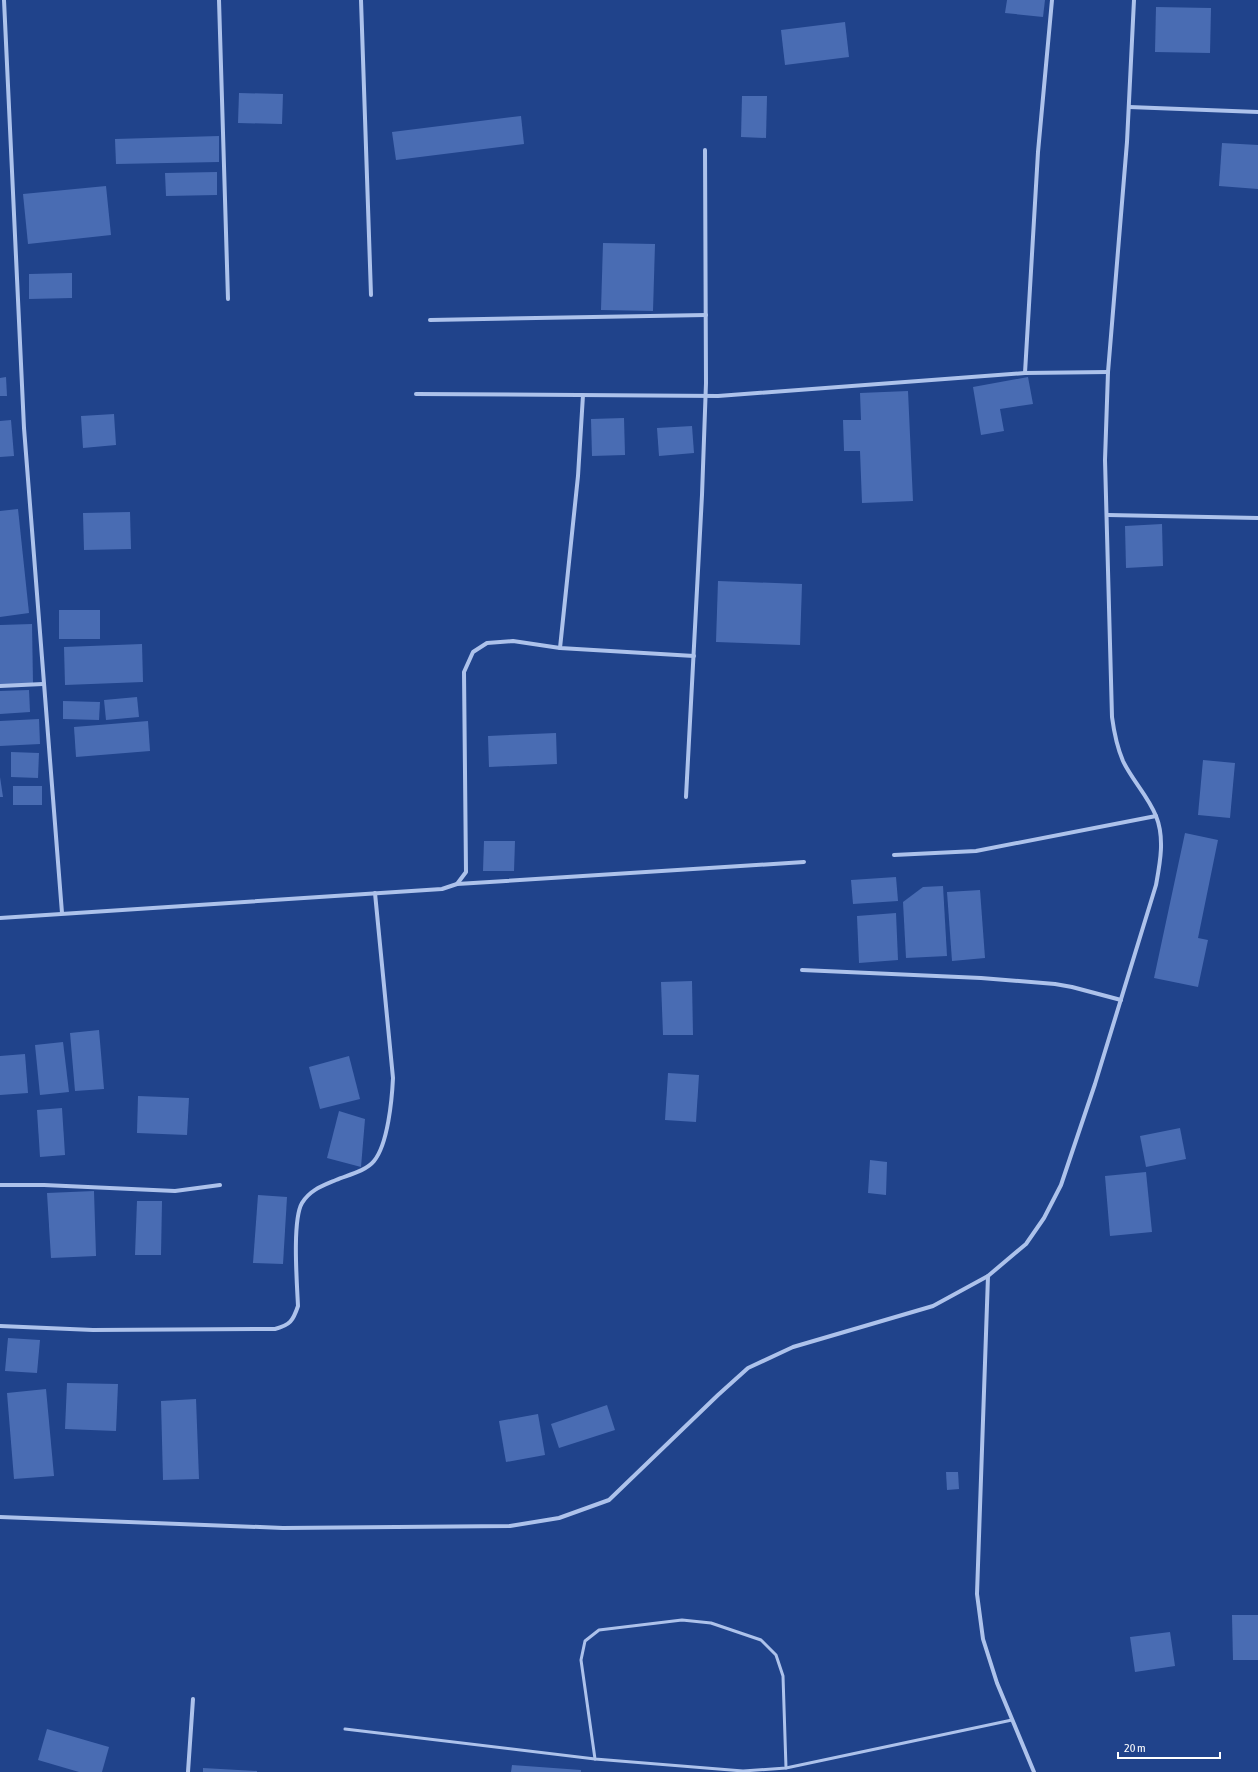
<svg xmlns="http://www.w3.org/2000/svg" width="1258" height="1772" font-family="'Asap Condensed',sans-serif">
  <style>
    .building { fill: #496cb3 }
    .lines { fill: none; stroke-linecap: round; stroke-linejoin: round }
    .service { stroke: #adc2eb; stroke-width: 3 }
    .minor { stroke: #adc2eb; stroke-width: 4 }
  </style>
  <rect width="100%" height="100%" fill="#20438b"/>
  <g class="building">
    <path d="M1007,0h38l-2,17 -38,-4z"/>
    <path d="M1156,7l55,1 -1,45 -55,-1z"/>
    <path d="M845,22l4,35 -64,8 -4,-35z"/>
    <path d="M239,93l44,1 -1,30 -44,-1z"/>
    <path d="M742,96h25l-1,42 -25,-1z"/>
    <path d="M521,116l3,28 -128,16 -4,-28z"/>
    <path d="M219,136v26l-103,2 -1,-25z"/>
    <path d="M1222,143l36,2v44l-39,-3z"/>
    <path d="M217,172v23l-51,1 -1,-23z"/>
    <path d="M106,186l5,49 -83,9 -5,-50z"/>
    <path d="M603,243l52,1 -2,67 -52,-1z"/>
    <path d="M72,273v25l-43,1v-25z"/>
    <path d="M6,377l1,19h-7v-18z"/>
    <path d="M1028,377l5,27 -33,5 4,22 -23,4 -8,-48z"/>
    <path d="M908,391l5,110 -51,2 -2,-52h-16l-1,-31h18l-1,-27z"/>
    <path d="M114,414l2,31 -33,3 -2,-32z"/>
    <path d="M624,418l1,37 -33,1 -1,-37z"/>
    <path d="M11,420l3,36 -14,1v-36z"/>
    <path d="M692,426l2,27 -35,3 -2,-28z"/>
    <path d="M18,509l11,104 -29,4v-106z"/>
    <path d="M130,512l1,37 -47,1 -1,-37z"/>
    <path d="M1162,524l1,42 -37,2 -1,-42z"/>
    <path d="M718,581l84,3 -2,61 -84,-3z"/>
    <rect x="59" y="610" width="41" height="29"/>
    <path d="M32,624l1,60 -33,1v-60z"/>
    <path d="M142,644l1,38 -78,3 -1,-38z"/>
    <path d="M29,690l1,22 -30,2v-23z"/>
    <path d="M137,697l2,20 -33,3 -2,-20z"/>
    <path d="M63,701l37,1 -1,18 -36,-1z"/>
    <path d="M39,719l1,25 -40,2v-25z"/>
    <path d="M148,721l2,30 -74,6 -2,-30z"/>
    <path d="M556,733l1,31 -68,3 -1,-31z"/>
    <path d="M11,752l28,1 -1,25 -27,-1z"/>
    <path d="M1203,760l32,3 -5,55 -32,-3z"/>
    <path d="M0,777l3,20h-3z"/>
    <rect x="13" y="786" width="29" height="19"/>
    <path d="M1185,833l33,7 -20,98 10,2 -10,47 -44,-9z"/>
    <path d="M484,841h31l-1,30h-31z"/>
    <path d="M896,877l2,24 -45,3 -2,-24z"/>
    <path d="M943,886l4,70 -41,2 -3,-56 20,-15z"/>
    <path d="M980,890l5,68 -33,3 -5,-69z"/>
    <path d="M896,913l2,47 -39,3 -2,-47z"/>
    <path d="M692,981l1,54h-30l-2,-53z"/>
    <path d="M99,1030l5,59 -29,2 -5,-58z"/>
    <path d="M63,1042l6,50 -29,3 -5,-50z"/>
    <path d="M25,1054l3,39 -28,2v-39z"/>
    <path d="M349,1056l11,43 -40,10 -11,-42z"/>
    <path d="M668,1073l31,2 -3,47 -31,-2z"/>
    <path d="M138,1096l51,2 -2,37 -50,-2z"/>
    <path d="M62,1108l3,47 -25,2 -3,-47z"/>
    <path d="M339,1111l26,8 -4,48 -34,-9z"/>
    <path d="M1180,1128l6,31 -40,8 -6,-31z"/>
    <path d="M870,1160l17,2 -1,33 -18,-2z"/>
    <path d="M1146,1172l6,60 -42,4 -5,-60z"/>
    <path d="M94,1191l2,65 -45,2 -4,-65z"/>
    <path d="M258,1195l29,2 -4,67 -30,-1z"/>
    <path d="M137,1201h25l-1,54h-26z"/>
    <path d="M8,1338l32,2 -3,33 -32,-2z"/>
    <path d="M67,1383l51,1 -2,47 -51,-2z"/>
    <path d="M46,1389l8,87 -40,3 -7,-86z"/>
    <path d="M196,1399l3,80 -36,1 -2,-79z"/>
    <path d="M607,1405l8,25 -56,18 -8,-24z"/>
    <path d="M538,1414l7,41 -39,7 -7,-41z"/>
    <path d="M946,1472h12l1,17 -12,1z"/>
    <path d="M1232,1615h26v45h-25z"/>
    <path d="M1170,1632l5,34 -40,6 -5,-35z"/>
    <path d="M47,1729l62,18 -7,25h-23l-41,-12z"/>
    <path d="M512,1765l69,5v2h-70z"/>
    <path d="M203,1768l54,3v1h-54z"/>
  </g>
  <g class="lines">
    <g class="service">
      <path d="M345,1729l250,30 148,12 43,-3 226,-48"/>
      <path d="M595,1759l-14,-99 4,-19 14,-11 83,-10 29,3 50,17 15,15 7,21 3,92"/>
    </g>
    <g class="minor">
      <path d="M4,0l20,428 38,485"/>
      <path d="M219,0l9,299"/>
      <path d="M361,0l10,295"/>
      <path d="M1129,107l129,5"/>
      <path d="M430,320l276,-5"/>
      <path d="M1025,373l13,-221 14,-152"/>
      <path d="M416,394l302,2 307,-23 83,-1"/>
      <path d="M1108,515l150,3"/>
      <path d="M560,648l18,-172 5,-81"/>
      <path d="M0,686l43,-2"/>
      <path d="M686,797l16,-302 4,-112 -1,-233"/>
      <path d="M894,855l82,-4 180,-35"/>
      <path d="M457,884l347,-22"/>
      <path d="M0,918l442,-29 15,-5 9,-12 -2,-200 9,-20 14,-9 26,-2 47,7 134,8"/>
      <path d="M802,970l179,8 74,6 17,3 49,13"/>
      <path d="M0,1185h44l131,6 45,-6"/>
      <path d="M988,1276l38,-32 18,-26 17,-33 34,-101 61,-199c4,-22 9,-47 0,-69 -8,-20 -24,-36 -33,-55 -6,-14 -9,-29 -11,-44l-7,-257 3,-88 19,-230 7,-142"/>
      <path d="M0,1326l93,4 182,-1c15,-4 18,-8 23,-23 -1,-22 -6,-86 4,-103 8,-13 20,-17 34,-23 12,-5 30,-9 38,-19 14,-17 18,-62 19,-83l-18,-185"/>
      <path d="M0,1517l283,11 227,-2 49,-8 50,-18 109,-105 30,-27 45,-21 140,-41 55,-30 -11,318 6,45 14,44 37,89"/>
      <path d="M188,1772l5,-73"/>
    </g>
  </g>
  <path d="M1118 1752v6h102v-6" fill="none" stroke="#ffffff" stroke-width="2"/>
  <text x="1124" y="1752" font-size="12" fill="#ffffff" stroke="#20438b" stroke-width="3" paint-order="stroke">20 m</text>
</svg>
